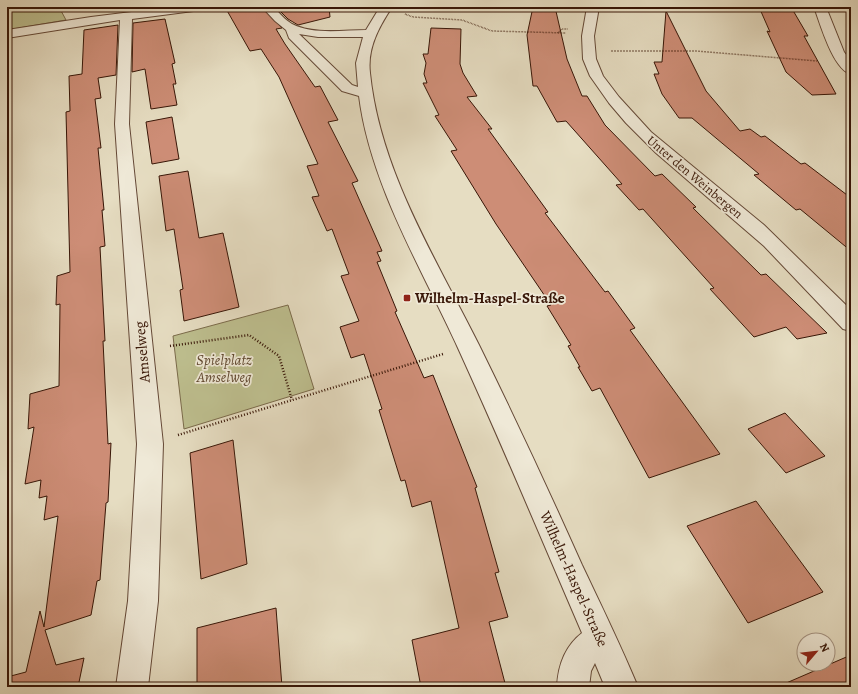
<svg xmlns="http://www.w3.org/2000/svg" width="858" height="694" font-family="Alegreya,serif">
  <style>
    .green { fill: #bdbe8e; stroke: #7a6a4a }
    .building { fill: #cd8d76; stroke: #381607 }
    .lines { fill: none; stroke-linecap: round; stroke-linejoin: round }
    .minor-casing { stroke: #644836; stroke-width: 2 }
    .path-far1 { stroke: #381607; stroke-width: 1.5; stroke-dasharray: 0.5 1; stroke-linecap: butt }
    .path { stroke: #381607; stroke-width: 2.5; stroke-dasharray: 1 2; stroke-linecap: butt }
    .minor { fill: #efe9d7; fill-rule: evenodd }
    .poi-dot { fill: #8f2418; stroke: #efe9d7; stroke-width: 1.5 }
    .labels { text-anchor: middle; dominant-baseline: central; stroke-width: 3.5; stroke-linejoin: round; paint-order: stroke }
    .far-street-label { font-size: 13px; fill: #381607; stroke: #efe9d7 }
    .poi-label { font-size: 15px; font-weight: bold; fill: #381607; stroke: #efe9d7; text-anchor: start }
    .street-label { font-size: 15px; fill: #381607; stroke: #efe9d7 }
    .park-label { font-size: 15px; font-style: italic; fill: #604830; stroke: #efe9d7 }
  </style>
  <rect width="100%" height="100%" fill="#e6ddc2"/>
  <filter id="stains"><feTurbulence type="fractalNoise" baseFrequency=".005" numOctaves="4"/><feColorMatrix values="0 0 0 0 .2 0 0 0 0 .09 0 0 0 0 .02 0 0 0 .5 -.17"/></filter>
  <radialGradient id="worn" r=".72"><stop offset=".6" stop-color="#630" stop-opacity="0"/><stop offset="1" stop-color="#630" stop-opacity=".3"/></radialGradient>
  <g class="green">
    <path d="M7,7h52l7,13 -59,10z"/>
    <path d="M288,305l26,84 -130,40 -11,-93z"/>
  </g>
  <g class="building">
    <path d="M225,7h36l21,21 -6,1 9,15 30,43 5,-1 18,34 -10,2 30,59 -6,2 30,68 -5,1 4,9 -4,1 20,49 -2,1 29,66 9,-3 44,112 -2,1 24,84 -4,1 13,44 -19,5 17,65h-85l-9,-47 47,-12 -28,-127 -19,6 -7,-27 -4,1 -22,-71 3,-1 -18,-55 -13,4 -11,-31 19,-6 -18,-45 8,-2 -17,-45 -5,2 -15,-34 7,-1 -12,-30 11,-2 -39,-87 -18,-28 -11,2z"/>
    <path d="M276,7h53l1,10 -32,8 -10,-6z"/>
    <path d="M533,7h22l12,52 15,37h5l18,29 50,51 7,-2 34,33 -3,1 68,67 5,-1 61,59 -30,6 -11,-12 -32,10 -44,-48 4,-1 -71,-79 -4,1 -23,-25 6,-1 -56,-63 -9,1 -20,-36h-4l-6,-51z"/>
    <path d="M759,7h32l17,29h-4l32,58 -24,1 -26,-23 -19,-41 3,1z"/>
    <path d="M666,11l40,80 34,40 10,-2 11,8 4,-1 36,28 4,-1 46,35v53l-51,-42 -4,1 -42,-35 5,-1 -67,-56h-13l-17,-24 -8,-20h5l-5,-12h8z"/>
    <path d="M165,19l10,44 -3,1 4,20h-3l4,21 -26,4 -6,-40 -13,3 1,-49z"/>
    <path d="M118,25l-2,50 -18,3 3,20 -6,1 6,49h-3l6,62h-2l3,36 -5,1 5,94h-2l5,103 3,-1 -3,59 -2,1 -6,77 -3,1 -6,34 -46,15 11,35 28,-7 -6,29h-71v-10l19,-5 14,-61 4,16 14,-111 -14,4 3,-24 -8,2 2,-18 -16,4 9,-57 -6,2 2,-35 29,-8 1,-82 -4,1 1,-29 13,-4 -4,-160 4,-1 -1,-35 13,-2 2,-44z"/>
    <path d="M431,28l30,1 -1,35 3,9 14,23 -10,1 25,32h-4l60,83 -3,1 60,79 3,-1 27,37 -5,2 90,124 -71,24 -49,-90 -8,3 -14,-24h2l-12,-21 3,-1 -24,-39 4,-1 -55,-81 -45,-73 6,-1 -22,-34 4,-1 -16,-32h4l-3,-9 2,-11 -3,-9h5z"/>
    <path d="M172,117l7,42 -27,5 -6,-42z"/>
    <path d="M188,171l11,67 24,-5 16,74 -55,14 -4,-31 3,-1 -9,-60 -8,2 -7,-55z"/>
    <path d="M785,413l40,43 -39,17 -38,-44z"/>
    <path d="M233,440l14,124 -46,15 -11,-126z"/>
    <path d="M756,501l67,91 -75,31 -61,-97z"/>
    <path d="M276,608l6,79h-85v-59z"/>
    <path d="M851,655v32h-74z"/>
  </g>
  <g class="lines">
    <g class="minor-casing">
      <g id="minor">
        <path d="M172,7h35l-6,3 -69,9 -3,105 34,320 -5,157 -10,86h-32l12,-86 9,-157 -22,-320 5,-104 -113,18v-8l84,-13z"/>
        <path d="M262,7h12c5,6 11,13 18,17 21,11 52,6 74,6l14,-23h12c-13,20 -25,41 -22,66 10,98 66,186 109,272 36,73 70,146 103,220 19,40 39,81 56,122h-33l-10,-24 -4,8 -2,16h-32c1,-21 8,-41 25,-54 -41,-95 -81,-191 -124,-285 -36,-79 -88,-164 -99,-252l-17,-5 -53,-53 -3,-8 -11,-9zM299,34l19,3h45l-7,26 2,24 -6,-2z"/>
        <path d="M587,7h12l-5,29 2,23 7,17 16,21 32,35 113,93 87,85v21l-8,-2 -79,-83 -108,-93 -30,-30 -17,-20 -19,-27 -7,-17 -1,-23z"/>
        <path d="M814,7h12l18,45 7,9v13c-18,-4 -31,-51 -37,-67z"/>
      </g>
    </g>
    <g class="path-far1">
      <path d="M7,9h18"/>
      <path d="M405,14l8,3 49,3 30,11 74,2"/>
      <path d="M558,33l4,-4h6"/>
      <path d="M611,51h85l121,10"/>
    </g>
    <g class="path">
      <path d="M170,346l79,-11 30,21 13,44"/>
      <path d="M178,435l265,-81"/>
    </g>
    <use href="#minor" class="minor"/>
  </g>
  <rect class="poi-dot" x="403" y="294" width="8" height="8" rx="2"/>
  <g class="labels">
    <g class="far-street-label">
      <text transform="translate(695 177) rotate(40)">Unter den Weinbergen</text>
    </g>
    <g class="poi-label">
      <text x="415" y="298">Wilhelm-Haspel-Straße</text>
    </g>
    <g class="street-label">
      <text transform="translate(142 352) rotate(-95)">Amselweg</text>
      <text transform="translate(574 579) rotate(66)">Wilhelm-Haspel-Straße</text>
    </g>
    <g class="park-label">
      <text x="224" y="360">Spielplatz<tspan x="224" dy="17">Amselweg</tspan></text>
    </g>
  </g>
  <rect width="858" height="694" fill="none" stroke="#e6ddc2" stroke-width="24"/>
  <rect x="8" y="8" width="842" height="678" fill="none" stroke="#381607" stroke-width="2"/>
  <rect x="12" y="12" width="834" height="670" fill="none" stroke="#381607"/>
  <g transform="translate(816 652) rotate(62)"><circle r="19" fill="#efe9d7" stroke="#a69584"/>
  <path d="M0-3L7 15L0 10L-7 15Z" fill="#8f2418"/>
  <text y="-6" font-size="11" font-weight="bold" text-anchor="middle" fill="#381607">N</text>
  </g>
  <rect width="100%" height="100%" filter="url(#stains)"/>
  <rect width="100%" height="100%" fill="url(#worn)"/>
</svg>
